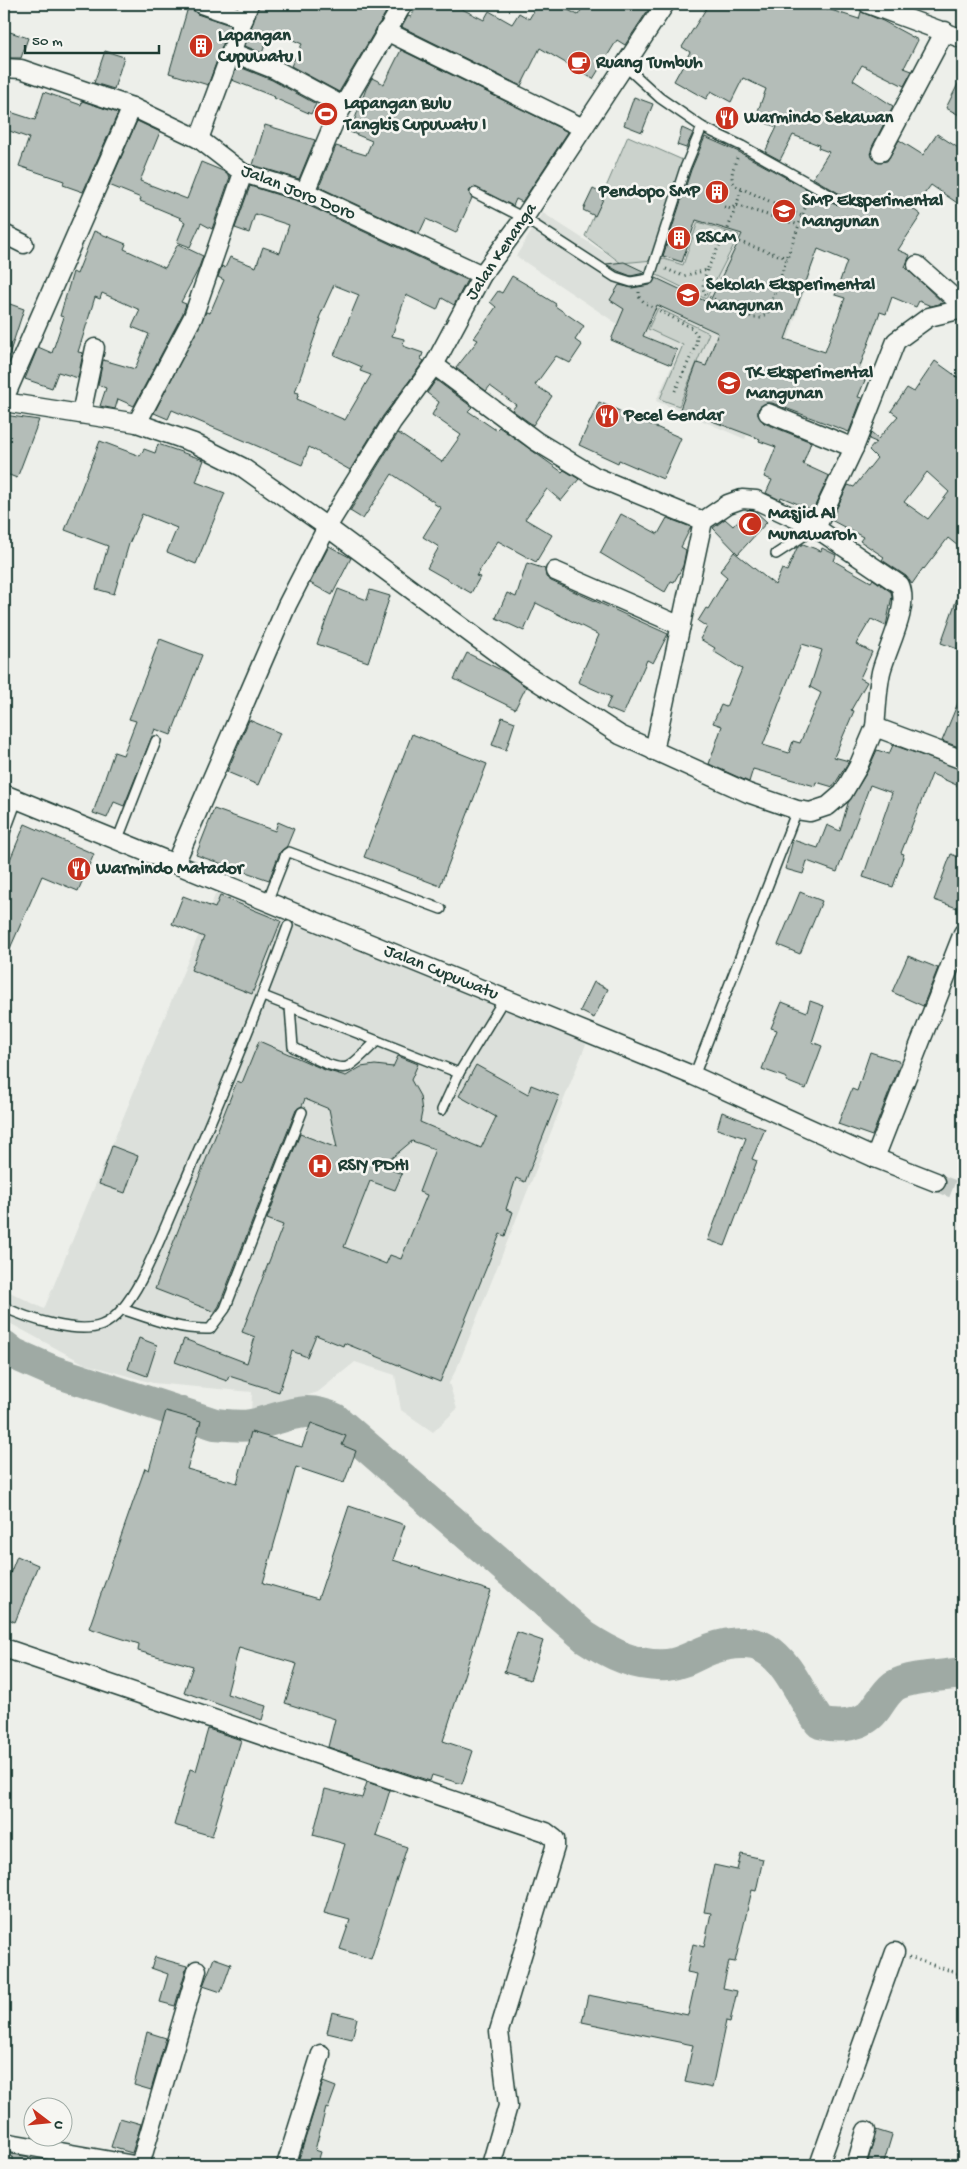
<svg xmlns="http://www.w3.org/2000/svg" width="967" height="2169" font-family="'Gochi Hand',sans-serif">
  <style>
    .built { fill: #dce0db }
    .green { fill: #cbd2cc; stroke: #758880 }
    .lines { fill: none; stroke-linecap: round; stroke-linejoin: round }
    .river { stroke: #9faaa4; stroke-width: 32 }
    .building { fill: #b4bdb8; stroke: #1f3d34; fill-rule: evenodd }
    .street-tunnel { stroke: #c4cbc6; stroke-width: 18; stroke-dasharray: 18 9; stroke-linecap: butt }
    .lane-casing { stroke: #1f3d34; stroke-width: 12 }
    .street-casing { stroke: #1f3d34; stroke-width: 21 }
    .path { stroke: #1f3d34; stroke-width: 3; stroke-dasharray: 1 4; stroke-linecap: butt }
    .lane { stroke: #f6f6f2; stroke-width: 9 }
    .street { stroke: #f6f6f2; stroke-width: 18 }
    .labels { text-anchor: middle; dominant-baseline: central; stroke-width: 5; stroke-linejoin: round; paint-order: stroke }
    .poi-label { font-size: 18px; font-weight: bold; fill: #1f3d34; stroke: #f6f6f2; text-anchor: start }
    .street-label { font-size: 18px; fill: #1f3d34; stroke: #f6f6f2 }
  </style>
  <rect width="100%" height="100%" fill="#edefea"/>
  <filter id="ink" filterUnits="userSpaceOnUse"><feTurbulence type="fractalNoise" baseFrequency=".02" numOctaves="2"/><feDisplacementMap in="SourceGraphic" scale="10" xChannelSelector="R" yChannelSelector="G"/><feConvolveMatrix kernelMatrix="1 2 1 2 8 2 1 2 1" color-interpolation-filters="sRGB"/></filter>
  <g filter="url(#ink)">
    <g class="built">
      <path d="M696,131l38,16 101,53 -47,140 -43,99 -89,-38 23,-51 -57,-23 -106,-71 27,-43 78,50 31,-3z"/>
      <path d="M218,888l286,111 82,45 -129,324 -8,15 8,26 -24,23 -32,-22 -6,-35 -40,-13 -37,30 -67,22 1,-22 -99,-9 -68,-19 -81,-44v-31l40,20z"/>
    </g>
    <g class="green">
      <path d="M628,136l57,25 -32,99 -32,3 -36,-27z"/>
      <path d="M698,222l41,13 -33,64 -51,-25 6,-16 22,7z"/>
      <path d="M658,308l51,25 -30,73 -19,-7 23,-54 -35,-16z"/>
    </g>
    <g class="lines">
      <path class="river" d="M4,1346l10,8 39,17 162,53c12,1 24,3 36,1 33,-6 51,-22 84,-6l250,218c26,17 51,30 82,28 13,-1 25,-8 36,-13 18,-8 46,-14 63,-3 24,14 37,52 54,74 18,5 42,3 54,-12 6,-8 12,-19 20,-25 16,-10 50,-10 69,-13"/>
    </g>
    <g class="building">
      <path d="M189,4l8,10 33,11 -22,60 -39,-12z"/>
      <path d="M259,4h123l7,3 -50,85 -48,-26 11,-22 -31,-14 -9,23 -17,-7z"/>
      <path d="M418,4h34l32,16 5,-9 23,13 7,-11 10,6 9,-15h18l22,11 7,-11h67l-27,41 -8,-5 -24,39 -53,-31 -19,38 -119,-59 6,-11 3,1z"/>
      <path d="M709,4h103l47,15 2,-7 22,9 35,19 -14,28 8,3 -8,15 -42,-21 -9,15 40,26 -21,41v10l4,5 11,-1 12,-21 24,15 14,-21 26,17v56l-32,-22 -18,24 8,6 -23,35 12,5 -5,12 38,36 -12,3 -12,-5 -3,6 -24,-10 -6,17 -6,-2 -21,57 9,4 -10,24 4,1 -13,34 -77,-29h-6l-8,6v6l6,8 47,19 -8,22 26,12 -16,34 -32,-13 -1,3 -14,-7 6,-13 -8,-3 12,-30 -17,-6 1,-2 -80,-30 17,-46 9,3 12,-33 -61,-28 -14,31 34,14 -6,15 -60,-25 13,-31 -14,-9 9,-15 13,3 18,-3 6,-7 53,25 33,-69 -46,-14 -14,42 -19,-6 28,-86 14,-33 34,15 95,52 6,1 3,-3 -3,-8 -27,-16 16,-26 -11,-4 1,-3 -26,-10 -13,25 -15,-8 12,-25 -22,-8 11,-30 -23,-11 -12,24 -20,-11 -5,8 -32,-18 16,-29 -8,-5zM818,249l29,12 -12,34 10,3 -20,54 -40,-13z"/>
      <path d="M7,31l21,7 -7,20h-17v-18z"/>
      <path d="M401,50l167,82 -46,70 -6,-3 -3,7 -39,-19 -5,4 3,7 -16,35 -30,-14 -7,15 -100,-47 17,-41 30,9 6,-14 -22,-9 16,-43 6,-11 12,6z"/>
      <path d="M105,51l19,6 -10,32 -20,-6z"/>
      <path d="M237,66l35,14 44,24 -5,10 -37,-16 1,-1 -43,-17z"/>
      <path d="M963,74v43l-17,-9z"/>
      <path d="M44,92l37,13 1,-4 36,12 -35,79 -20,-7 1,-4 -45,-15 10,-28 -25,-9v-19l31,10z"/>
      <path d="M634,97l19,7 -11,28 -18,-7z"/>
      <path d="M137,121l23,11 -20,49 47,18 14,-37 22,9 7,6 -18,52 -11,-6 -11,24 -13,-5 8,-20 -5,-3 1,-1 -41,-17 1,-3 -32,-13z"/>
      <path d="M265,125l50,15 -16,39 -46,-14z"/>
      <path d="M682,128l11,5 -7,15 -9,-3z"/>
      <path d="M250,186l51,16 166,78 -13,25 -12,-7 -5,12 -31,-15 -14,41 12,3 -1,7 20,7 -2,6 3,2 -41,55 -33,54 -41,-23 -7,18 -130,-55 -4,9 -14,-6 52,-101 4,1 14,-33 -6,-3 4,-11 3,2 5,-11 26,10 7,-20 17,6 9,-28 -34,-11 -6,19 -14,-5zM334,285l25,10 -25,60 28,12 -2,4 11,4 -26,45 -48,-21 2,-6 -4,-1 26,-73 -2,-1z"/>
      <path d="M593,189l12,6 -10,21 -12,-6z"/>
      <path d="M94,231l32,13 -2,5 41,19 13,-24 25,12 -5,14 -17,32 5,2 -3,9 -49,93 -16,-7 -3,10 -15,-3 6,-18 -8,-3 5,-25 32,9 14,-35 -17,-7 8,-17 -38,-17 -2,6 -5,-2 -11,36 -6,19 5,1 -5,25 -20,-6 -6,16 -27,-9 13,-32 14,6 12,-36 -4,-1 13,-44 4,2z"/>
      <path d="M624,262l21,10 -1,1 -13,3 -13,-5 -12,-7z"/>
      <path d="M512,276l24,14 -1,1 21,13 -1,2 29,20 -9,14 7,5 -12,18 -14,-7 -21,29 17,11 -19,29 -21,-15 4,-5 -26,-19 -4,5 -30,-23 22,-28 -4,-2 22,-31 -6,-5 8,-11 4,2z"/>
      <path d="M7,303l17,6 -17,52 -3,-1v-47z"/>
      <path d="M935,361l28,20v169l-15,-12 -24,31 -1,-1 -11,16 -6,-8 -24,-16 2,-3 -24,-16 3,-4 -32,-17 17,-35 6,2 23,-29 -8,-8 7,-8 -7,-3 2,-6 7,6 20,-23 -7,-5 16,-23 7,4zM927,472l22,20 -21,27 -24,-17z"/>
      <path d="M436,380l36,27 -4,4 28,19 3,-3 63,45 2,-2 15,9 -18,22 -14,-12 -22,30 27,16 -16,27 -38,-21 -22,35 4,1 -9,16 -44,-25 12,-21 -16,-10 18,-29 -8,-5 1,-1 -42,-28 -29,45 -13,-8 48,-78 44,29 19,-27 -29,-20 7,-13 -12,-9z"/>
      <path d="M599,402l82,36 -18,41 -44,-19 -1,3 -39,-18z"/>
      <path d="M4,415l35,5 -22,58 -13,-5z"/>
      <path d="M100,441l40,15 4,-7 11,4 3,-9 46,16 -8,22 29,11 -29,71 -29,-12 10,-24 -35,-14 -13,30 -15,50 -18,-5 12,-43 -43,-16z"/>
      <path d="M748,510l7,1 12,11 -29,32 -25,-26 12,-9 8,7z"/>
      <path d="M621,514l37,20 9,-16 24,9 -10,20 5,3 -3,16 -9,16 -3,-1 -6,11 -65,-39z"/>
      <path d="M803,544l18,7 1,-3 14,7 -2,6 37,21 2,-3 18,13 1,4 -6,30 -15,-7 -15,25 16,8 -12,26 7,4 -16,28 3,1 -20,46 15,4 -16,26 -17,-5 -1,4 -62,-17 -4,13 -40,-18 13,-38 -9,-3 8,-18 5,2 16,-38 -29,-18 2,-3 -15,-9 7,-12 -9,-6 8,-13 2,1 19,-32 -7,-6 14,-19 41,33 7,-16 5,2 10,-23zM802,644l20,6 -12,37 11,6 -21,50 -7,-2 -4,12 -26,-8z"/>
      <path d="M329,546l22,12 -19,37 -22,-12z"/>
      <path d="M527,563l18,6 1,8 5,4 117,53 -15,29 -6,-3 -24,55 -17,-7 5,-11 -33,-15 21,-47 -63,-32 -12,28 -28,-13 11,-25 9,4z"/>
      <path d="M961,587l2,1v63l-22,-8z"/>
      <path d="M338,589l29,11 3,-10 20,6 -22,66 -51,-18z"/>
      <path d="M160,639l42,16 -31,80 -16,-6 -31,77 -10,-4 -7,16 -14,-5 21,-61 9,3 13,-34 -7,-2z"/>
      <path d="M467,653l38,19 21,15 -11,22 -61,-30z"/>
      <path d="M963,691v54l-1,3 -20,-7z"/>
      <path d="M502,717l13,5 -9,28 -14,-5z"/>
      <path d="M249,720l31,13 -22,52 -31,-13z"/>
      <path d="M412,734l75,30 -47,122 -76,-29z"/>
      <path d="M893,745l70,25v18l-31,-14 -31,79 3,1 -11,33 -30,-10 29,-84 -22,-8 -33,87 -30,-11 -4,13 -18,-5 8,-29 25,8 9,-23 13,6 8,-28 19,-31 10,-22 12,4z"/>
      <path d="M214,809l61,22 3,-9 16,7 -7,17 -7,6 -11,28 -73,-25z"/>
      <path d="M25,824l69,30 -16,37 -36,-15 -38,86v-88z"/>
      <path d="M951,854l12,5v51l-29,-10z"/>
      <path d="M800,892l22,9 -22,53 -22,-9z"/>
      <path d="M183,896l32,12 5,-12 61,25 -29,73 -61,-24 13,-33 -32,-13z"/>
      <path d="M908,956l30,12 -15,38 -31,-14z"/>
      <path d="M594,982l14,7 -14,29 -14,-7z"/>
      <path d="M810,1001l14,5 -12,36 10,4 -16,43 -20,-8 1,-3 -25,-9 15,-39 -6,-2 11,-26 25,10z"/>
      <path d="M259,1041l66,29 21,6 15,-9 14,-2 18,2 5,-11 20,8 -7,16 9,16 2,16 -2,10 61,26 15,-31 -37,-21 17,-31 52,29 3,-9 28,11 -34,86 -9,-4 -10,31 7,3 -8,24 -5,-2 -60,148 -96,-39 -1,3 -27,-11 -9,22 -15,-6 -13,41 -50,-16 -2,5 -52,-19 9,-23 63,24 8,-26 -13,-5 41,-107 -16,-6 33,-85 37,14 -8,-39 -24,-10 -3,7 -6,4 -77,196 -4,6 -60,-23 82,-208 5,2zM412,1141l23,8 -16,43 8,3 -26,64 -11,-4 -4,9 -42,-17 26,-66 25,9 7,-16 -20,-8z"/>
      <path d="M870,1052l31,10 -29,74 -34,-12 14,-35 5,2z"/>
      <path d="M722,1112l43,17 -13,30 5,2 -32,85 -17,-6 38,-102 -29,-9z"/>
      <path d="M112,1146l26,10 -13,37 -26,-9z"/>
      <path d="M139,1338l18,7 -10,31 -19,-7z"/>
      <path d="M166,1411l35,10 -14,48 50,14 14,-51 51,15 9,-24 35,13 -4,9 14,6 -12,32 -48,-16 -33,116 55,16 31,-93 56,19 -12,35 98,31 -48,150 30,10 -11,33 -30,-9 -2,6 -102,-34 7,-28 -50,-16 12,-39 -58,-17 -12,47 39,12 -4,14 -78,-28 9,-26 -55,-15 1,-7 -50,-16 56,-160 4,2z"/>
      <path d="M17,1556l21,9 -23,57 -11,-5v-28z"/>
      <path d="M517,1632l26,9 -13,39 -26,-8z"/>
      <path d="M208,1729l33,11 -29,96 -38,-11 16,-56 6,2z"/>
      <path d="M367,1782l23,8 -14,46 31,11 -36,112 -31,-10 10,-29 -26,-7 21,-69 -32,-9 12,-46 37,9z"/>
      <path d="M741,1854l22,5 -7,32 -4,-1 -17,72 -6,-1 -6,27 14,3 -7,31 -4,-1 -14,67 -27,-6 8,-37 -111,-23 6,-27 100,20 9,-41 -10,-2 6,-28 11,3 7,-34 -7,-1 10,-47 23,5z"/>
      <path d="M155,1957l32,9 -12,40 -15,-4 8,-28 -17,-6z"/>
      <path d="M214,1958l17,6 -10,28 -18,-6z"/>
      <path d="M332,2012l25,6 -5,21 -25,-6z"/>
      <path d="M147,2032l19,6 -15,52 -17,-5z"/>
      <path d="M323,2082l13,5 -8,22 -2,-1 -11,42 6,2 -4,13h-20z"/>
      <path d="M120,2118l21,6 -9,29 -21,-6z"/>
      <path d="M876,2130l16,5 -9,30h-16z"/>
      <path d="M12,2154l19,3 1,8h-18z"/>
    </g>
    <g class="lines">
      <path class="street-tunnel" d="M936,1182l27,11"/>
      <g class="lane-casing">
        <g id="lane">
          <path d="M624,65l36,33 42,29 40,19 95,53"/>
          <path d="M475,193l49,25 91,59 16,5 18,-3 36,-111 17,-41"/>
          <path d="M776,554l40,-26"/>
          <path d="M4,835l13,-35"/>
          <path d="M117,841l39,-100"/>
          <path d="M267,902l19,-48 3,-2 152,57"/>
          <path d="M263,996l196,77"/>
          <path d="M290,1007l3,40c11,6 41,24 54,20 8,-3 23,-20 30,-26"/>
          <path d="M694,1076l103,-266"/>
          <path d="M442,1110l17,-37 45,-74"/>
          <path d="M4,1307c22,11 74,28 98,18 17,-7 31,-30 39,-45 17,-33 30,-68 45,-101 36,-83 71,-167 102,-253"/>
          <path d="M122,1309c30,10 57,21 88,20l15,-20 77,-197"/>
        </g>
      </g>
      <g class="street-casing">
        <g id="street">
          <path d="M201,4l43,15"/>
          <path d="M868,4l95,35"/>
          <path d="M386,31l197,97"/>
          <path d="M231,52l45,18 67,36"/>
          <path d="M4,68l17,1 111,38 67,32 44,34 62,19 177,83"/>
          <path d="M199,139l50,-135"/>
          <path d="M881,152l64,-121"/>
          <path d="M305,192l30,-72 68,-116"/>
          <path d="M4,234l20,10"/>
          <path d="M917,265l46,41"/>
          <path d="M434,365l102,76 58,35 109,45 25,-17 14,-5 14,1 60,28 84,57c10,23 -13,63 -19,87 -4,18 -4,37 -6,55"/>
          <path d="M4,399l128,-292"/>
          <path d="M4,402l133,21 57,20 48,24 85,60 197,146 96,62 128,58 49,17 13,2 18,-6 15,-13 15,-26 17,-40 88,33"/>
          <path d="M768,413l86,35"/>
          <path d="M81,414l14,-66"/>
          <path d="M137,423l56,-106 50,-144"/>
          <path d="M816,528l38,-80 42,-107 33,-24 34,-8"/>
          <path d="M555,571l126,55"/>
          <path d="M654,751l49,-230"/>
          <path d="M4,794l690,282 181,82 61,24"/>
          <path d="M175,864l112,-259 40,-78 65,-105 42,-57 48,-90 42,-57 141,-214"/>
          <path d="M875,1158l88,-225"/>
          <path d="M4,1648l542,184 9,7v8l-56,184 9,75 -17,59"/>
          <path d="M4,2142l130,23"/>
          <path d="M140,2165l57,-195"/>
          <path d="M286,2165l35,-111"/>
          <path d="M819,2165l76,-213"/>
          <path d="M856,2165l10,-34"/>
        </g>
      </g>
      <g class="path">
        <path d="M737,158c-3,9 -9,20 -1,28l66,30"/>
        <path d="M724,207l7,2 5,-4 63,20"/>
        <path d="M725,237l62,21"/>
        <path d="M666,269l17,7 24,-6 15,-30 3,-3 17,-48"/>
        <path d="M707,270c-3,9 -7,19 0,26l47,22h7l6,-4 42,-117"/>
        <path d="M639,292v5l6,6 47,25 5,7 -1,10 -21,46"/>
        <path d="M909,1957l54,18"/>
      </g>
      <use href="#lane" class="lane"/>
      <use href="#street" class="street"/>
    </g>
  </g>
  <defs>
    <g id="building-disc" transform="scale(1.25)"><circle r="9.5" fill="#c8321e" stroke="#f6f6f2"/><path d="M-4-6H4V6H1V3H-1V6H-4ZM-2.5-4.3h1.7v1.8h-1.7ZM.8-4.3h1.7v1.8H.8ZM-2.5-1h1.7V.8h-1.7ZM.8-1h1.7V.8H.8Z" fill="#fff"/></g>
    <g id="cafe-disc" transform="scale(1.25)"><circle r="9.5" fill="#c8321e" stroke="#f6f6f2"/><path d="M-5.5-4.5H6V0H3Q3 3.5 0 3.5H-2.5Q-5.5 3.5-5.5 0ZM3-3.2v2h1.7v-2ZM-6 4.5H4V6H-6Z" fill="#fff"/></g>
    <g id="stadium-disc" transform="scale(1.25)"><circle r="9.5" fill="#c8321e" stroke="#f6f6f2"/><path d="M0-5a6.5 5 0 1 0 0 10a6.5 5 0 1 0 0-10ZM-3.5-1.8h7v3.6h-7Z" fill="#fff"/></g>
    <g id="restaurant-disc" transform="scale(1.25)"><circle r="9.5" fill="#c8321e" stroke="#f6f6f2"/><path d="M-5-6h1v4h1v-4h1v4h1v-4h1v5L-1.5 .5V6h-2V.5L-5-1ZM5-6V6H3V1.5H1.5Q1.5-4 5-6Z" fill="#fff"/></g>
    <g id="school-disc" transform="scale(1.25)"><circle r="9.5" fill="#c8321e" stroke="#f6f6f2"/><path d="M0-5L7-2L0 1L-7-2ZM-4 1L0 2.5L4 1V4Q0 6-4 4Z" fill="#fff"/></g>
    <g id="mosque-disc" transform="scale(1.25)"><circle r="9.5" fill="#c8321e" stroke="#f6f6f2"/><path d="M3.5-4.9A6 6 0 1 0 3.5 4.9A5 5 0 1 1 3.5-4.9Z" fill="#fff"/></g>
    <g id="hospital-disc" transform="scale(1.25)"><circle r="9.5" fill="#c8321e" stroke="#f6f6f2"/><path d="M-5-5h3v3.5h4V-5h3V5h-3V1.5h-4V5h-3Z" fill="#fff"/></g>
  </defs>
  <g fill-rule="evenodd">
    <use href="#building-disc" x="201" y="46"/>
    <use href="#cafe-disc" x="579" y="63"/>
    <use href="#stadium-disc" x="326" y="114"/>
    <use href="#restaurant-disc" x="727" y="118"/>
    <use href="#building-disc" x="717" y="192"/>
    <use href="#school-disc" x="784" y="211"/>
    <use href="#building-disc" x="679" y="238"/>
    <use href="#school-disc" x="688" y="295"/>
    <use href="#school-disc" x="729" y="383"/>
    <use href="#restaurant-disc" x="607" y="416"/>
    <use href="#mosque-disc" x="750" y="524"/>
    <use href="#restaurant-disc" x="79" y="869"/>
    <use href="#hospital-disc" x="320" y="1166"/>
  </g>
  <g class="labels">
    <g class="poi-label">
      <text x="218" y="36">Lapangan<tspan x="218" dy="21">Cupuwatu I</tspan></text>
      <text x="596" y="63">Ruang Tumbuh</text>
      <text x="344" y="104">Lapangan Bulu<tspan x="344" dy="21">Tangkis Cupuwatu I</tspan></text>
      <text x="744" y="118">Warmindo Sekawan</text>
      <text x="700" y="192" text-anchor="end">Pendopo SMP</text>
      <text x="802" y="201">SMP Eksperimental<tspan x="802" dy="21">Mangunan</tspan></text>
      <text x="696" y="238">RSCM</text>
      <text x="706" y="285">Sekolah Eksperimental<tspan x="706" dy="21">Mangunan</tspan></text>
      <text x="746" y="373">TK Eksperimental<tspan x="746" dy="21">Mangunan</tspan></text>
      <text x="624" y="416">Pecel Gendar</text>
      <text x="768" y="514">Masjid Al<tspan x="768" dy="21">Munawaroh</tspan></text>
      <text x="96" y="869">Warmindo Matador</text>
      <text x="338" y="1166">RSIY PDHI</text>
    </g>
    <g class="street-label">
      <text transform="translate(298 193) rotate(22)">Jalan Joro Doro</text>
      <text transform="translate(502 252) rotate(-56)">Jalan Kenanga</text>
      <text transform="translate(441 973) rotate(22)">Jalan Cupuwatu</text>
    </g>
  </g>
  <rect width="967" height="2169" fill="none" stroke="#f6f6f2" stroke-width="20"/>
  <rect x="10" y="10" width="947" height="2149" fill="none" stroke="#1f3d34" stroke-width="2" filter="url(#ink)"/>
  <g transform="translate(48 2122) rotate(106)"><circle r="24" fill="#f6f6f2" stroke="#a0aca6"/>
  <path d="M0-4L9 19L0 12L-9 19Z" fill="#c8321e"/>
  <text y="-8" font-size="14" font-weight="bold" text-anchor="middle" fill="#1f3d34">U</text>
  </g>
  <path d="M25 45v8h134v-8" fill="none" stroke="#1f3d34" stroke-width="2.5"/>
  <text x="32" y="45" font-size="15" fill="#1f3d34" stroke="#f6f6f2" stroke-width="4" paint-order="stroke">50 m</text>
</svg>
